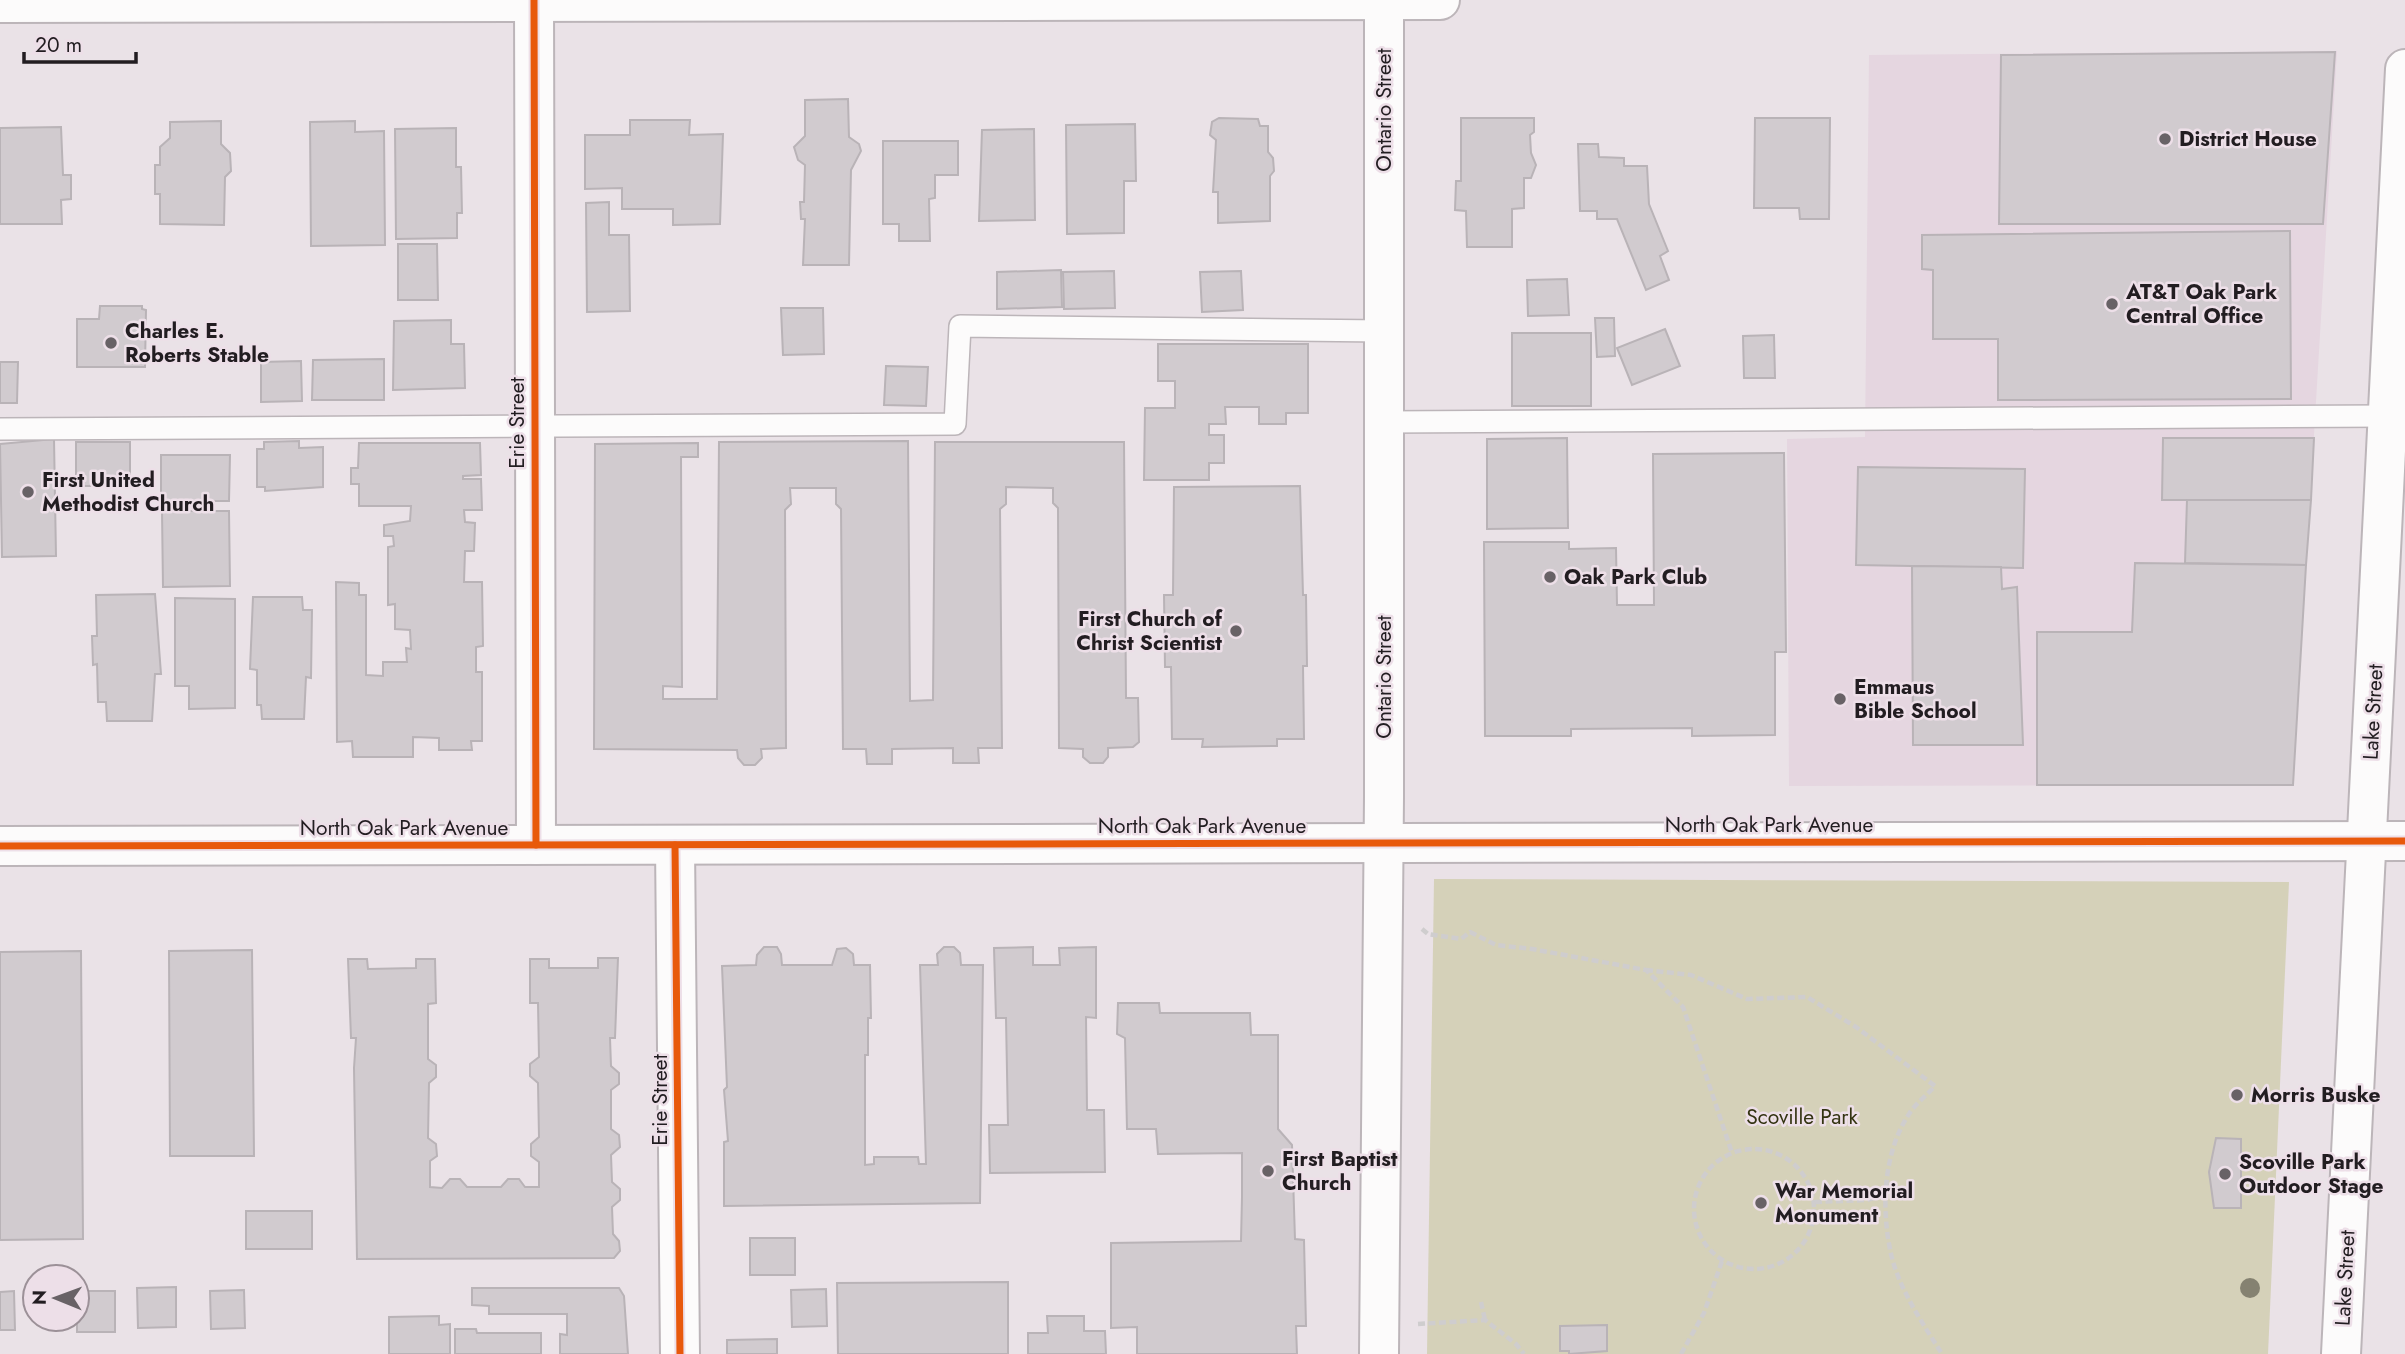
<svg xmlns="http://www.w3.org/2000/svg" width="2405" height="1354" font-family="Jost,sans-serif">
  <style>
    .built { fill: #e5d6e0 }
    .green { fill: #d5d1b9 }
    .building { fill: #d1cbcf; stroke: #b9b3b7; stroke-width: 2 }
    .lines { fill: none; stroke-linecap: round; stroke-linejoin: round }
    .lane-casing { stroke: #bcb5b9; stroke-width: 24 }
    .street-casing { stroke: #bcb5b9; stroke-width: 42 }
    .secondary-casing { stroke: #bcb5b9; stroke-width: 42 }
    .path { stroke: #cfcdce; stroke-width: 4.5; stroke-dasharray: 7 3.5; stroke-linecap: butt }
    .lane { stroke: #fcfbfb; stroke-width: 21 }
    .street { stroke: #fcfbfb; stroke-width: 38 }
    .secondary { stroke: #fcfbfb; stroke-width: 38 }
    .cycleway-casing { stroke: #eddfe8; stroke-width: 11 }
    .cycleway { stroke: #e8590c; stroke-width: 7 }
    .tree { fill: #858271 }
    .poi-dot { fill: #686266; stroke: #eddfe8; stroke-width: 2.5 }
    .labels { text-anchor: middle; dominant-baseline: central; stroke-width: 5; stroke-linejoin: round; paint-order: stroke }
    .street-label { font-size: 21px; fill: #221d21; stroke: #eddfe8 }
    .poi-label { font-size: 21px; font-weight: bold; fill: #221d21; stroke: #eddfe8; text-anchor: start }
    .park-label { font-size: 21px; fill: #331; stroke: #eddfe8 }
  </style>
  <rect width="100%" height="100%" fill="#eae2e7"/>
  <path class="built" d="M2337,51l-44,734 -504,1 -2,-347 78,-2 4,-382z"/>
  <path class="green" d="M1434,879l855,3 -21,472h-841z"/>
  <g class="building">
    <path d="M2335,52l-12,172h-324l2,-169z"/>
    <path d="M848,99l1,38 10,7 2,7 -10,19 -2,95h-46l2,-46h-4l-1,-17h4l1,-37 -7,-5 -4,-13 11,-11v-36z"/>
    <path d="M1219,118l39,1 2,7h8v26l5,6 1,13 -4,5v45l-52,2v-31h-5l3,-52 -6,-5 2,-13z"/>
    <path d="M1461,118h73v14l-4,3 1,18 5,12 -5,13h-7v30l-12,1v38h-45l-1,-36 -11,-1 1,-29h5z"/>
    <path d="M1755,118h75l-1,101h-29l-1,-11h-45z"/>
    <path d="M630,120h60l-1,15 34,-1 -3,90 -47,1v-16h-51v-21l-37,1v-54h45z"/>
    <path d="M221,121v23l9,9 1,18 -6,6 -1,48 -64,-1v-30h-5v-29h5v-18l10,-9v-16z"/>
    <path d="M355,121v11l29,-1 1,114 -74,1 -1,-124z"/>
    <path d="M1135,124l1,57h-12v52l-57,1 -1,-109z"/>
    <path d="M61,127l2,48h8v24l-10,1 1,24h-62v-96z"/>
    <path d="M456,128v39h5l1,46h-5v25l-61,1 -1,-110z"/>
    <path d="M1034,129l1,91 -56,1 3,-91z"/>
    <path d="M883,141h75v34h-23v23l-6,1 1,42h-31v-17h-16z"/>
    <path d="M1578,144h20l1,13 25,1v8h23l2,38 19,47 -8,5 9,24 -23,10 -29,-71h-20v-8h-17z"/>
    <path d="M609,202v33h20l1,76 -43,1 -1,-109z"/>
    <path d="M2290,231l1,168 -293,1v-61h-65v-69l-11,-1v-34z"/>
    <path d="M398,244h39l1,56h-40z"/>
    <path d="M1061,270l1,37 -65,2v-37z"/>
    <path d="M1114,271l1,37 -51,1 -1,-37z"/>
    <path d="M1241,271l2,39 -41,2 -2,-40z"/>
    <path d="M1567,279l2,36 -41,1 -1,-36z"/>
    <path d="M100,306h42v3l4,1 -1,57h-68v-48h22z"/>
    <path d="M781,308h42l1,46 -41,1z"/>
    <path d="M1595,318h19l1,38 -18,1z"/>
    <path d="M451,320v24h13l1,44 -72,2 1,-69z"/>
    <path d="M1665,329l15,37 -48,19 -15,-37z"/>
    <rect x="1512" y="333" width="79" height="73"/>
    <path d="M1774,335l1,43h-31l-1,-42z"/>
    <path d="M1158,344h150v69h-22v11h-27v-17h-34l1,17h-17v11h15v28h-15v17h-65l1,-72h30v-27h-17z"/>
    <path d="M384,359v41h-72l1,-40z"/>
    <path d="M301,361l1,40 -41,1v-40z"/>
    <path d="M0,362h18l-1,41h-17z"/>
    <path d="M886,366l42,1 -2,39 -42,-1z"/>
    <path d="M1567,438l1,90 -81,1v-90z"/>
    <path d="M2163,438h151l-3,62h-149z"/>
    <path d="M54,439l2,117 -54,1 -2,-113z"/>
    <path d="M299,441v7l24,-1v40l-58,4v-4h-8v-38h7v-7z"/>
    <path d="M908,441l2,260 23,-1 2,-258h189l2,256h12l1,44 -6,5 -25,1v9l-5,6h-13l-7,-6v-8l-24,-1 -1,-240 -5,-5v-15l-47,-1v17l-6,5 2,239h-24l1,15h-26v-15l-61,1v15h-25l-1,-15h-23l-2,-240 -5,-5v-16h-46l1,16 -6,6 1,238 -25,1 1,9 -7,7h-11l-6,-7 -1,-8 -143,-1 1,-305 103,-1v14h-17l1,230 -19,-1v13h54l2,-257z"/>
    <rect x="76" y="442" width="54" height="44"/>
    <path d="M359,443h121l1,32 -18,1v3h18l1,31h-18l1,12 10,1 -1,28h-9l-1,31h18l1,64 -7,1v25h6v69h-11l1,9h-33v-12l-26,-1v20h-60l-1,-16 -15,1 -1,-160 23,1v12h7v80l17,1v-14h24l-1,-14 5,1 -1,-19 -15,-1v-25l-7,1v-58l6,-1 -1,-10h-9v-11l26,-4 1,-15h-52v-22h-8v-16h7z"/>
    <path d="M1784,453l2,199h-11v83l-83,1v-8l-121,1v7h-86l-1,-194h85v7l47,-1 1,57h37l-1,-151z"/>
    <path d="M161,455h69l-1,46h-68z"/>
    <path d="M1858,467l167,2 -2,99 -167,-3z"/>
    <path d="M1300,486l3,109h3l1,71h-4l1,73h-27v7l-75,1 1,-8h-31l-1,-72h-6l-1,-72h9l1,-108z"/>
    <path d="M2187,500h124l-5,65 -121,-2z"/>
    <path d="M162,511h67l1,75 -67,1z"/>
    <path d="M2135,563l171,2 -13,220h-256v-153h95z"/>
    <path d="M1912,566l89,1 1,22 15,-2 6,158h-110z"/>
    <path d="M155,594l6,80h-6l-3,47h-45l-1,-19h-8l-1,-38 -4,1 -1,-29h5l-1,-41z"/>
    <path d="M253,597h49l1,13h9l-1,68 -5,-1 -2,42h-42l-1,-14h-4v-35l-7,-1z"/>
    <path d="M175,598l60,1v109l-46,1v-23h-14z"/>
    <path d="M764,947h13l4,7 1,11h50l5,-16 9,-1 7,6 1,11h16l1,53h-3v37h-3v110l9,-1v-7h44l1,7h7l-6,-199h18l-1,-11 7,-7h10l6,6 1,12h22l-3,238 -256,3v-64l4,-1 -4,-51 3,-3 -5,-121 34,-1 1,-10z"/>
    <path d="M1033,947v18h27l-1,-17 37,-1v71l-10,-1 1,93h17l1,62 -115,1 -1,-48h19l-2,-107h-10l-2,-70z"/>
    <path d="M252,950l2,206h-84l-1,-205z"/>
    <path d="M81,951l2,288 -83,1v-288z"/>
    <path d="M598,958h20l-3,80h-5l1,28 8,7v11l-8,6v39l8,6 1,12 -9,8 1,27 8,7v11l-8,7 1,27 6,7 1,10 -6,7 -257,1 -3,-191 2,-30h-5l-3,-79h19l1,10 48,-1v-9h19l1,44 -8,1v55l8,6v12l-7,6 -1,55 8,6 1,12 -7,5v26l12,1 8,-9h10l7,8h34l7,-8h11l6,8h14v-25l-8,-6v-12l8,-7 -1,-54 -8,-7v-12l9,-7 -1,-54h-8v-44h19v9h49z"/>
    <path d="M1118,1003h41l1,10h90l1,22h27v94l14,16 3,94 9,1 2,86h-10l1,28h-160v-27l-26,1v-85l130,-2 1,-44v-44l-84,1 -2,-25h-29l-2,-91 -8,-4z"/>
    <path d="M2216,1138l25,1v69h-27l-5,-36z"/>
    <rect x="246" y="1211" width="66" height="38"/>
    <rect x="750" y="1238" width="45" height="37"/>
    <path d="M1008,1282v72h-170l-1,-71z"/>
    <path d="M176,1287v40l-38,1 -1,-40z"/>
    <path d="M472,1288h147l5,8 4,58h-68v-20l7,1v-21h-78v-8l-17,-1z"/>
    <path d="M826,1289l1,37 -35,1 -1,-37z"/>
    <path d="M244,1290l1,38 -34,1 -1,-38z"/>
    <path d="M14,1291l1,39h-15v-38z"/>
    <rect x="77" y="1291" width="38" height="41"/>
    <path d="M439,1316v9l11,-1v30h-61v-37z"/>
    <path d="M1047,1316h37v15h21l1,23h-78v-21h20z"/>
    <path d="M1607,1325v26l-38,3v-3h-9v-25z"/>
    <path d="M455,1329h21l1,4h64v21h-86z"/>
    <path d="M777,1339v15h-50v-14z"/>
  </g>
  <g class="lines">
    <g class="lane-casing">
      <g id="lane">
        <path d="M1384,422l1004,-6"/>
        <path d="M0,429l955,-5 5,-98 424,5"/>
      </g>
    </g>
    <g class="street-casing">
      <g id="street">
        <path d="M534,0l2,845"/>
        <path d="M0,3l1440,-3"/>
        <path d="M675,845l5,509"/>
        <path d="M1379,1354l5,-557v-797"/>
      </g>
    </g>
    <g class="secondary-casing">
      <g id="secondary">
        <path d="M0,846l2405,-5"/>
        <path d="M2341,1354l64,-1285"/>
      </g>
    </g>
    <g class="path">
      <path d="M1422,929l6,5 33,5 9,-7 26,13 36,4 114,21 37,37 49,146"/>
      <path d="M1646,970l45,5 56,24 60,-2 49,30 79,59c-8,9 -20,18 -26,28 -26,39 -28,95 -18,140 8,35 32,70 51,100"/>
      <circle cx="1754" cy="1209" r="60"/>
      <path d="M1815,1202l52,-2 19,-5"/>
      <path d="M1481,1302l4,18"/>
      <path d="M1418,1324l67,-4 31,24 8,10"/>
      <path d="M1681,1354l23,-41 18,-52"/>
    </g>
    <use href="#lane" class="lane"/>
    <use href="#street" class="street"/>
    <use href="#secondary" class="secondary"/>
    <g class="cycleway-casing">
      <g id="cycleway">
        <path d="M534,0l2,845"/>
        <path d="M675,845l5,509"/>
        <path d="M0,846l2405,-5"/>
      </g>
    </g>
    <use href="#cycleway" class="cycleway"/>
  </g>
  <circle class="tree" cx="2250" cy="1288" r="10"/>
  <g class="poi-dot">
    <circle cx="2165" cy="139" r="7"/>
    <circle cx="2112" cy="304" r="7"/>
    <circle cx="111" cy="343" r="7"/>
    <circle cx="28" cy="492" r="7"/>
    <circle cx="1550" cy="577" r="7"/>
    <circle cx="1236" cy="631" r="7"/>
    <circle cx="1840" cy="699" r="7"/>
    <circle cx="2237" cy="1095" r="7"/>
    <circle cx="1268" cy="1171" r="7"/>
    <circle cx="2225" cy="1174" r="7"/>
    <circle cx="1761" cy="1203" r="7"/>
  </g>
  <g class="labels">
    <g class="street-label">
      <text transform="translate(1384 110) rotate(-90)">Ontario Street</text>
      <text transform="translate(517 423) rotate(-90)">Erie Street</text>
      <text transform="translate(1384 677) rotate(-90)">Ontario Street</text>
      <text transform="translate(2373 712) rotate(-87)">Lake Street</text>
      <text x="1769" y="825">North Oak Park Avenue</text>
      <text x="1202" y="826">North Oak Park Avenue</text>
      <text x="404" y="828">North Oak Park Avenue</text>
      <text transform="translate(660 1100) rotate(-90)">Erie Street</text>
      <text transform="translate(2345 1278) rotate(-87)">Lake Street</text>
    </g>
    <g class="poi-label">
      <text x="2179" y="139">District House</text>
      <text x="2126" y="292">AT&amp;T Oak Park<tspan x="2126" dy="24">Central Office</tspan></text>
      <text x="125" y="331">Charles E.<tspan x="125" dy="24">Roberts Stable</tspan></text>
      <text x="42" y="480">First United<tspan x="42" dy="24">Methodist Church</tspan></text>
      <text x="1564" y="577">Oak Park Club</text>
      <text x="1222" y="619" text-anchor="end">First Church of<tspan x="1222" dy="24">Christ Scientist</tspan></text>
      <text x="1854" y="687">Emmaus<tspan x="1854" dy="24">Bible School</tspan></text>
      <text x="2251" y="1095">Morris Buske</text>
      <text x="1282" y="1159">First Baptist<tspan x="1282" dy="24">Church</tspan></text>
      <text x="2239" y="1162">Scoville Park<tspan x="2239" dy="24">Outdoor Stage</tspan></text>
      <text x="1775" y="1191">War Memorial<tspan x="1775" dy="24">Monument</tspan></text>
    </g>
    <g class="park-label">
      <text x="1802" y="1117">Scoville Park</text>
    </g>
  </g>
  <g transform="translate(56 1298) rotate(271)"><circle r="33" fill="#eddfe8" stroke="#9c9198" stroke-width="2"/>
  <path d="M0-5L12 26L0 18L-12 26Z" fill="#686266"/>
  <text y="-10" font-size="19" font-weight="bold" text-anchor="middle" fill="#221d21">N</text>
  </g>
  <path d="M24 52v10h112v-10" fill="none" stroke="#221d21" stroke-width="3.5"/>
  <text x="35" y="52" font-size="21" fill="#221d21" stroke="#eddfe8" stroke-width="5" paint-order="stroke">20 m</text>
</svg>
